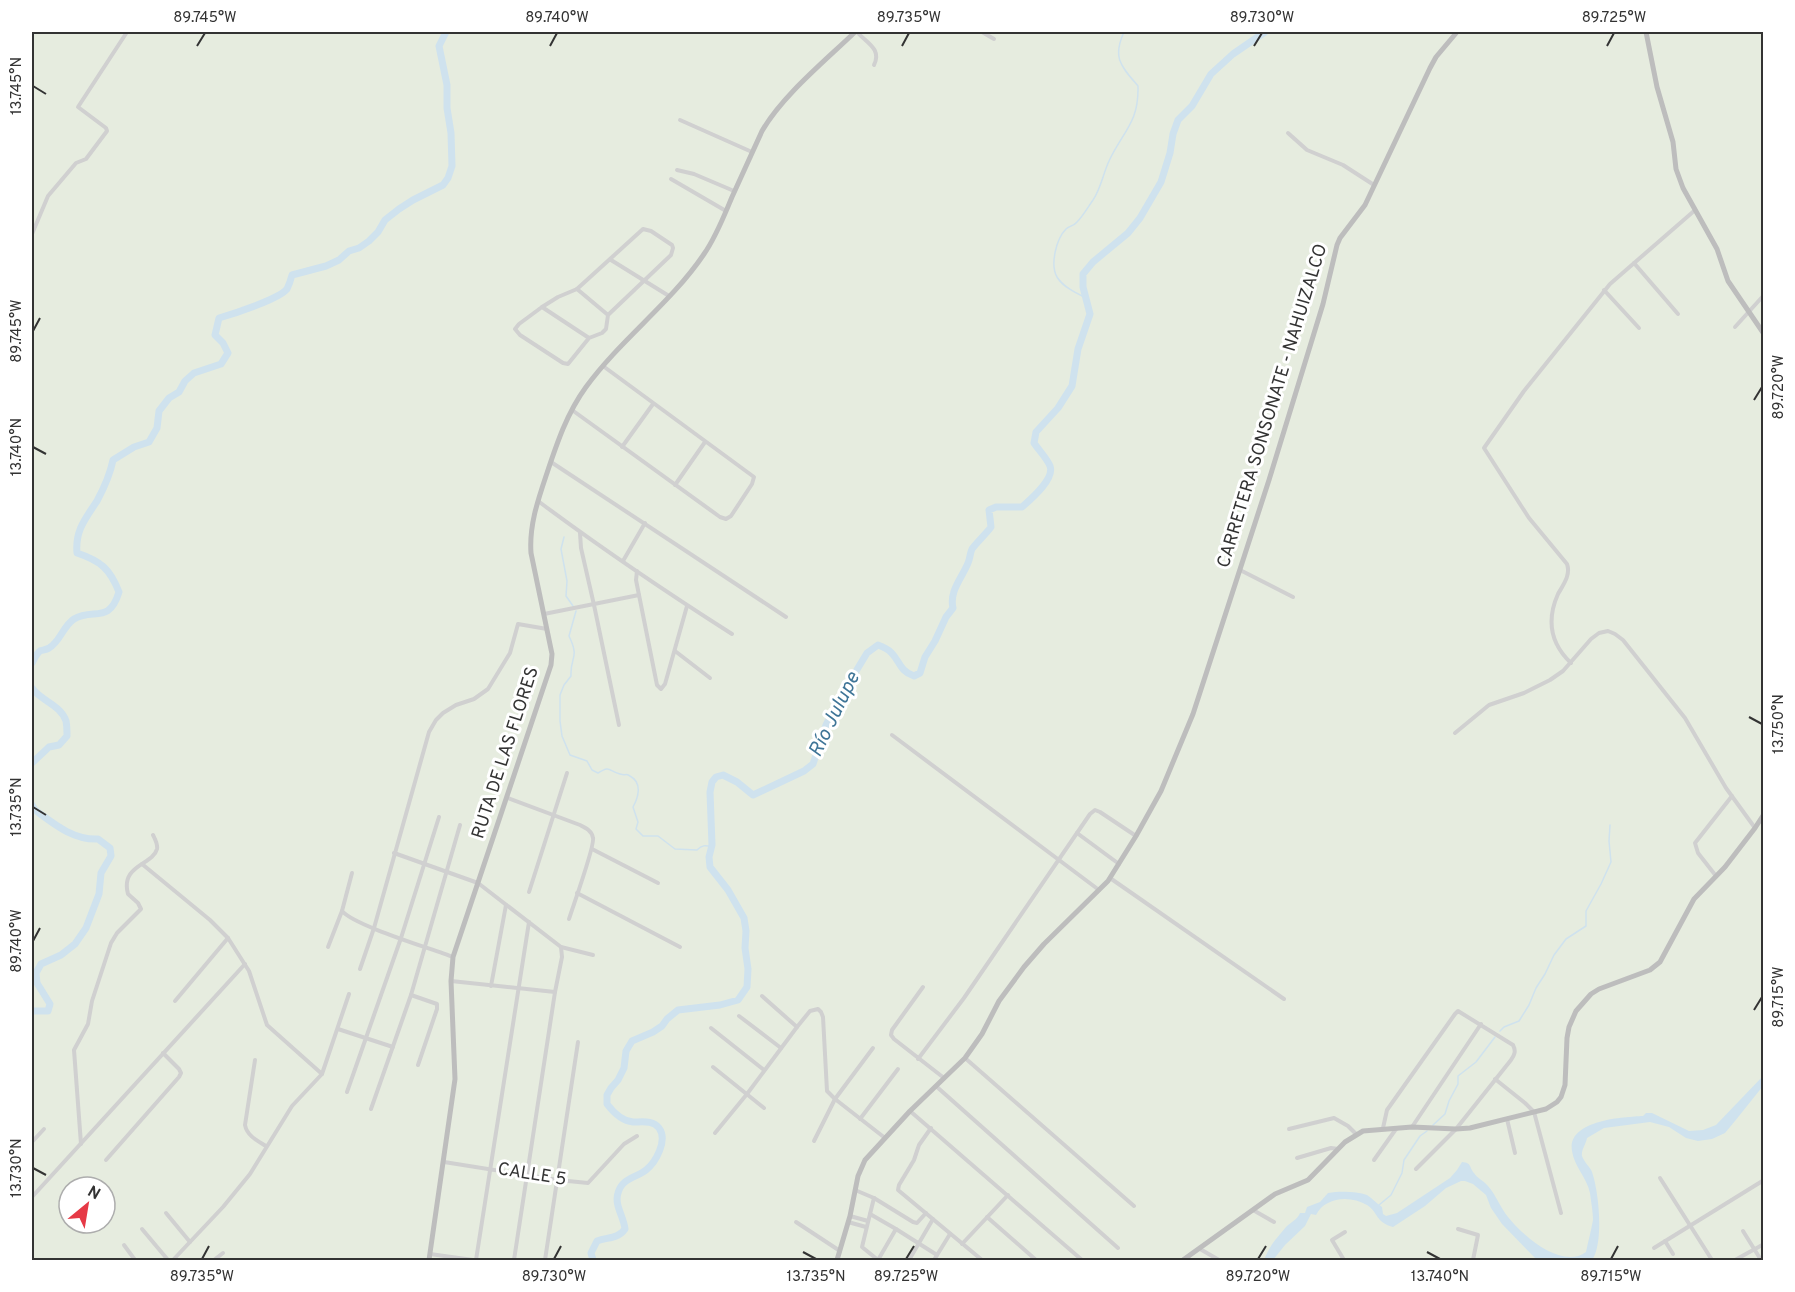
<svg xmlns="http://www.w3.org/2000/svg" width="1795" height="1292" font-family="Overpass,sans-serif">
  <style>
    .green { fill: #e6ecdf; fill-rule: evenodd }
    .water { fill: #cfe2ee }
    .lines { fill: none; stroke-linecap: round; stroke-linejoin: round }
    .stream { stroke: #cfe2ee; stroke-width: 1.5 }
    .river { stroke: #cfe2ee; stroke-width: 7 }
    .street { stroke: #d0d0d0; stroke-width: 4 }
    .secondary { stroke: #bdbdbd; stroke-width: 5 }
    .ticks { fill: none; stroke: #333; stroke-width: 2 }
    .labels { text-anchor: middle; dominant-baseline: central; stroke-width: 6; stroke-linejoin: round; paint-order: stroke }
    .street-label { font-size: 18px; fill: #333; stroke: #fff }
    .water-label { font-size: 20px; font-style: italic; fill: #3f7597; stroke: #fff }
    .neatline { fill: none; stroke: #333; stroke-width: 2 }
    .ticks-label { font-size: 15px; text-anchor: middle; fill: #333 }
  </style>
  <rect width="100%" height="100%" fill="#fff"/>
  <path class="green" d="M32,32h1731v1228h-1731zM69,1187h36v36h-36z"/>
  <path class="water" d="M1763,1076v10l-28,35 -10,12 -13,6 -14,2 -12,-3 -17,-11 -19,-5 -46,6 -17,10c-1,6 -6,12 -5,18 2,6 8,11 10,16 7,20 12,71 0,88h-55l-35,-36 -11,-16 -5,-13 -13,-11 -8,-3h-4l-15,7 -21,18 -32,21c-18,-5 -14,-14 -26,-22 -17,-10 -42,-8 -51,10l-5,-1 -6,12 -20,19 -12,15h-9c6,-15 12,-21 22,-33 5,-5 11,-7 14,-14h5l2,-6 13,-5 8,-9c11,-2 28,-2 39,2 5,3 10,9 15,12l1,7 3,2 11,-3 53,-35 7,-8 5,-8c10,1 7,5 12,11 3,5 10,8 14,13 8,9 12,21 20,31 15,19 54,53 78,35 2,-10 5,-21 7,-32 0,-8 -2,-19 -3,-27 -3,-15 -16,-27 -18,-42 -5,-31 51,-34 71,-35l3,-3h6l37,18 14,-1 13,-5z"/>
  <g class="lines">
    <g class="stream">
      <path d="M1086,298c-10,-5 -23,-11 -29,-21 -7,-12 -1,-38 9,-48 3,-3 8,-3 11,-7 6,-6 11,-15 16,-22 8,-12 10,-26 16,-39 14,-30 30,-38 29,-75 -17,-20 -26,-28 -14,-54"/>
      <path d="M564,537l-3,12 6,32 -1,15 7,10"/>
      <path d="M576,611l-7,25c11,23 1,20 2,40l-7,9 -4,10v26l2,15 8,19 17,6 5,9 6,3c13,-8 10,-2 22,1 6,2 5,-1 10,2 13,7 8,22 3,31l5,15 -2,7 7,7h15l17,13 22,1c5,-5 8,-5 15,-3"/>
      <path d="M1500,1031l4,-4 15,-6 10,-16 7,-17 9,-14 9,-19 12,-16 20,-13v-15l15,-27 10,-22 -2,-21 1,-16"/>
      <path d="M1433,1125l12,-11 4,-13 9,-17v-8l18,-14 19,-25"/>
      <path d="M1379,1205l12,-10 11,-22 2,-13 16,-24 7,-5"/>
    </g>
    <g class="river">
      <path d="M32,663c2,-3 4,-9 8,-12 2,-1 6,-1 9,-3 11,-6 14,-22 25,-29 19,-12 35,6 45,-27 -9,-23 -18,-31 -42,-39 -2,-22 8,-34 20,-52 7,-13 13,-26 16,-41l21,-13 15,-5 8,-14 2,-17 10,-13 10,-6 6,-11 9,-8 27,-9 7,-11 -5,-10 -8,-8 4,-17c14,-4 60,-19 68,-29 2,-4 4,-10 5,-14l34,-9 13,-6 10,-9 10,-3 10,-7 9,-9 7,-12 14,-11 14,-9 30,-15 5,-7 4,-12 -1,-33 -4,-25v-23l-8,-39 7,-14"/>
      <path d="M32,688c9,13 29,17 34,33 1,5 1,11 1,15l-8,9 -10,2 -17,16"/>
      <path d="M32,805l3,5c19,14 38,30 63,29l12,9 1,8 -10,17 -2,21 -13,34 -11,16 -14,11 -20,9 -5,9 1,10 13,21 -2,7h-16"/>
      <path d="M593,1260l-2,-7 6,-12c11,-4 21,-2 28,-12 -1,-12 -11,-24 -7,-36 4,-15 18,-15 28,-23 10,-8 22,-30 13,-42 -6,-8 -16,-6 -26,-6 -11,-1 -20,-10 -26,-18v-9l4,-7 7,-8 6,-12 2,-17 6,-10 21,-9 9,-6 5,-7 11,-9 42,-5 18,-5 9,-13 1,-18 -3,-21 1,-17 -2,-13 -16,-28 -18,-23 -1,-10 3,-12 -2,-53 2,-10 4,-5 7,-2 14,7 16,13 51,-24 9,-7 13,-39 12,-24 29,-48 11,-8c24,8 16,24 36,31l6,-3 5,-16 10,-16 11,-24 7,-9c-4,-17 9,-30 15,-45 2,-4 2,-10 4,-14 3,-5 14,-15 19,-22l-2,-17 7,-3h26c9,-8 33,-28 28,-41 -2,-6 -12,-17 -16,-23l2,-11 22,-24 14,-22 6,-37 12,-35 -7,-27v-13l10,-12 35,-29 12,-15 21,-36 9,-29 3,-19 5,-14 14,-14 19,-32 22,-20 32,-22"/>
    </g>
    <g class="street">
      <path d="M857,32c10,11 25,17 17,33"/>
      <path d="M982,32l12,7"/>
      <path d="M680,120l72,32"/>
      <path d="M1288,133l19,17 36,15 31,20"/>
      <path d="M677,170l17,4 40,17"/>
      <path d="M671,179l55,32"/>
      <path d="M32,234l16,-38 28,-33 10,-4 21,-28 -1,-3 -28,-21 49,-75"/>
      <path d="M611,260l58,36"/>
      <path d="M1634,263l44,51"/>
      <path d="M1604,290l35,38"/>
      <path d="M542,307l16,-10 19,-8"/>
      <path d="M1735,327l29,-32"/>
      <path d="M589,338l-47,-31 -23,17 -4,5 5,6 43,28 5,1 21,-26 13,-5 4,-4 2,-14 63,-60 2,-7 -1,-3 -21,-14 -8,-2 -66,60 31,26"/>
      <path d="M572,410l148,107 6,2 5,-3 21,-32 2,-7 -151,-111"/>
      <path d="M622,447l31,-43"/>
      <path d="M551,462l235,155"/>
      <path d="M675,485l30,-43"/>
      <path d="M538,501c63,47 128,91 194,133"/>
      <path d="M580,533l1,15 13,57 25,120"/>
      <path d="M623,561l22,-38"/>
      <path d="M1240,570l53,27"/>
      <path d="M637,571l-1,9 21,105 4,4 4,-5 22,-78"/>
      <path d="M544,614l95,-19"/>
      <path d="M675,651l35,27"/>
      <path d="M1571,663c-20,-19 -25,-42 -13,-69 5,-9 13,-19 9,-30l-38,-46 -45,-70 40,-57 86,-107 84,-73"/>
      <path d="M1455,733l34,-28 35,-12 26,-13 13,-9 28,-32 8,-6 9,-2 7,3 8,6 62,78 41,70 29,40"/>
      <path d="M892,735l207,155"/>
      <path d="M508,798l72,27c6,3 12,6 13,13 2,8 -20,68 -24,81"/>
      <path d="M1077,833l42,31"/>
      <path d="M592,849l66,34"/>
      <path d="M394,853l84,30 83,64 1,10 -7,35 -41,268"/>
      <path d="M142,864l68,56 18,18 21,33 18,54 55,49"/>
      <path d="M352,873l-10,38c13,15 88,37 111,46"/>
      <path d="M1716,876l-18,-23 -3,-10 37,-47"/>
      <path d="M1110,878l174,121"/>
      <path d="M529,892l38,-119"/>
      <path d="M577,893l103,54"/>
      <path d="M328,947l14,-36"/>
      <path d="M561,947l32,8"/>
      <path d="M360,969l14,-41 55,-196 7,-12 7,-7 13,-8 18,-6 14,-10 22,-36 8,-29 29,5"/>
      <path d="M451,981l104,11"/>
      <path d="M491,986l15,-81"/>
      <path d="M923,987l-31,43 -1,5 3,4 50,39"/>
      <path d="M411,995l26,9v5l-19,56"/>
      <path d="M762,996l35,31"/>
      <path d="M175,1001l53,-63"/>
      <path d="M739,1016l42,32"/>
      <path d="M711,1028l53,42"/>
      <path d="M338,1029l55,18"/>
      <path d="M965,1058l169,148"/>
      <path d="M918,1059l46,-61 126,-184 5,-4 5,2 36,24"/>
      <path d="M255,1060l-10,65c2,11 13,16 21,21"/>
      <path d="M713,1067l51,41"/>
      <path d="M1495,1079l30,24 9,9 27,101"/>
      <path d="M937,1087l181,161"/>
      <path d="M347,1092l54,-154 38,-121"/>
      <path d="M371,1109l40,-114 49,-170"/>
      <path d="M910,1111l172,149"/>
      <path d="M860,1119l38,-50"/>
      <path d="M1507,1119l8,34"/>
      <path d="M1412,1127l69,-103"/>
      <path d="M931,1128l-12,17 -5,15 -15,25 -1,5 84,70"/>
      <path d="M1383,1128l4,-18 68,-96 3,-3 55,34c3,6 2,9 -2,15l-55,69 -40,40"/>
      <path d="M1289,1129l45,-11 14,8 8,8"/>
      <path d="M715,1133l32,-39 50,-67 13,-16 8,-2 3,3 2,5 4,74 8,8 50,39"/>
      <path d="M814,1141l21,-42 38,-51"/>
      <path d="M32,1142l12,-13"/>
      <path d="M81,1144l-7,-94 14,-26 4,-23 19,-58 6,-10 24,-24 -3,-6 -10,-9c-8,-29 25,-29 29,-45 1,-5 -2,-10 -4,-14"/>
      <path d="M1297,1158l34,-10 7,1"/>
      <path d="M106,1160l73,-83 2,-4 -2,-4 -16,-16"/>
      <path d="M1374,1160l22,-31"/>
      <path d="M444,1162l114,18 30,3 36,-39 13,-8"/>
      <path d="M1660,1178l52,82"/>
      <path d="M855,1190l19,8 39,24 4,1 9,-10"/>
      <path d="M32,1197l213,-233"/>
      <path d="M1253,1210l21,12"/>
      <path d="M166,1213l24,29"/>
      <path d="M870,1214l26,15 -18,31 -16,-13z"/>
      <path d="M870,1214l4,-16"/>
      <path d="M850,1216l18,5"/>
      <path d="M987,1217l49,43"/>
      <path d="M796,1222l44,29"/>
      <path d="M848,1222l18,5"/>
      <path d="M142,1229l26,31"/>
      <path d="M896,1229l41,26"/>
      <path d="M1458,1229l20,6 -5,25"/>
      <path d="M1743,1231l18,29"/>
      <path d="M1665,1241l8,13"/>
      <path d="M962,1244l46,-49"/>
      <path d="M124,1245l11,15"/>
      <path d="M1654,1248l110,-68"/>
      <path d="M1200,1249l19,11"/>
      <path d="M430,1254l43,6"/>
      <path d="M173,1260l50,-53 27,-33 42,-68 30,-32 27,-80"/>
      <path d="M214,1260l9,-7"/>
      <path d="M476,1260l53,-338"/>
      <path d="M545,1260l33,-218"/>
      <path d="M909,1260l24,-41"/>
      <path d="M934,1260l16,-26"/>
      <path d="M1344,1260l-12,-20 13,-8"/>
      <path d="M1735,1260l29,-16"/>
    </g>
    <g class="secondary">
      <path d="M1646,32l11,55 16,55 3,27 7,19 34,61 11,32 36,53"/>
      <path d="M429,1260l26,-181 -4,-98 2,-24 98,-292 1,-11 -21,-101c-2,-28 7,-53 16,-80 10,-30 20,-60 39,-86 35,-48 85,-84 118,-133 12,-17 20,-38 28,-57 10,-22 20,-44 30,-66 21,-36 63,-70 93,-99"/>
      <path d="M837,1260l13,-44 8,-40 7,-16 45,-49 55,-53 17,-24 17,-33 25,-34 20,-23 64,-63 28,-45 25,-45 32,-77 76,-234 54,-176 14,-59 3,-7 25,-33 65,-137 6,-11 21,-25"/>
      <path d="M1183,1260l92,-66 33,-14 37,-38 18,-11 49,-4 44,2 14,-1 76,-19 11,-7 4,-5 4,-12 2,-47 2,-11 7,-16 15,-17 8,-5 51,-19 10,-8 34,-63 31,-32 30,-39 9,-14"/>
    </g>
  </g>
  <path class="ticks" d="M197,46l8,-13M550,46l7,-13M902,46l7,-13M1254,46l8,-13M1607,46l7,-13M33,86l13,8M33,331l7,-13M1754,400l8,-13M33,447l13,7M1749,717l13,7M33,807l13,8M33,941l7,-13M1754,1010l8,-13M33,1168l13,7M803,1252l13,7M1427,1252l13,7M202,1259l7,-13M554,1259l7,-13M906,1259l8,-13M1258,1259l8,-13M1611,1259l7,-13"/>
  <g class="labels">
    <g class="street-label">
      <text transform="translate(1273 406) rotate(-73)">CARRETERA SONSONATE - NAHUIZALCO</text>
      <text transform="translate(506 753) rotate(-72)">RUTA DE LAS FLORES</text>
      <text transform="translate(532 1175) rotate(9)">CALLE 5</text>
    </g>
    <g class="water-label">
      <text transform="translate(835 715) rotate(-64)">Río Julupe</text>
    </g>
  </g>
  <rect width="1795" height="1292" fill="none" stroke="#ffffff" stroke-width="66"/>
  <g transform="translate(87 1205) rotate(30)"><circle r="28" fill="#ffffff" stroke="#adadad" stroke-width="1.5"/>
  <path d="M0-4.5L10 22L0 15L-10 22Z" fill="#e63946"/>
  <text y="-9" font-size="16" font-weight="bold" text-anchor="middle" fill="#333333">N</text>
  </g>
  <rect x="33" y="33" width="1729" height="1226" class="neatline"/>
  <g class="ticks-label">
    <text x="205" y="22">89.745°W</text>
    <text x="557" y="22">89.740°W</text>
    <text x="909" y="22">89.735°W</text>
    <text x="1262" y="22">89.730°W</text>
    <text x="1614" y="22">89.725°W</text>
    <text transform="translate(16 86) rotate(-90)" y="5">13.745°N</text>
    <text transform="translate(16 331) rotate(-90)" y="5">89.745°W</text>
    <text transform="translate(1778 387) rotate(-90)" y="5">89.720°W</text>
    <text transform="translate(16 447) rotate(-90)" y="5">13.740°N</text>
    <text transform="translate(1778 724) rotate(-90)" y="5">13.750°N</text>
    <text transform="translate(16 807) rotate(-90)" y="5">13.735°N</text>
    <text transform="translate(16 941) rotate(-90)" y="5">89.740°W</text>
    <text transform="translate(1778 997) rotate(-90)" y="5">89.715°W</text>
    <text transform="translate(16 1168) rotate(-90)" y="5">13.730°N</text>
    <text x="202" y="1281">89.735°W</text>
    <text x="554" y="1281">89.730°W</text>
    <text x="816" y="1281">13.735°N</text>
    <text x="906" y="1281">89.725°W</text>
    <text x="1258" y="1281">89.720°W</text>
    <text x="1440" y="1281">13.740°N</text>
    <text x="1611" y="1281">89.715°W</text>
  </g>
</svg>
